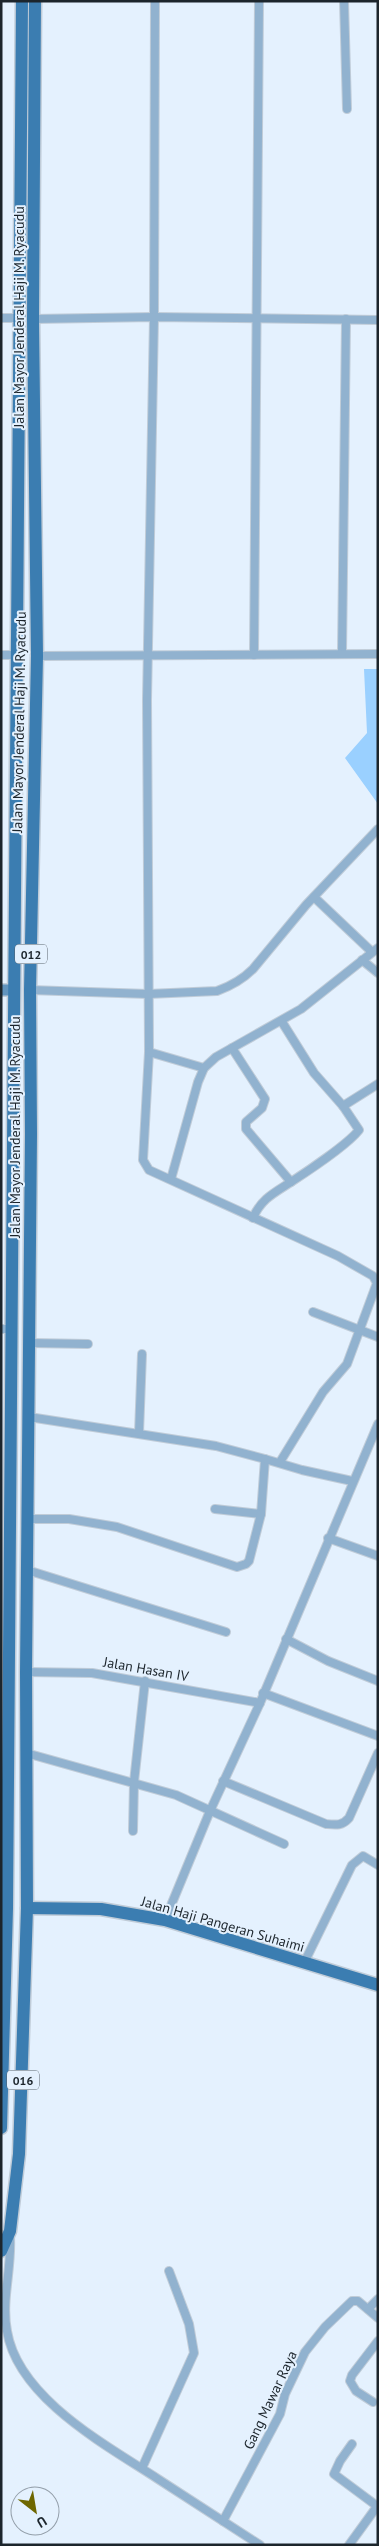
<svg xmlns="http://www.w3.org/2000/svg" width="379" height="2546" font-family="'PT Sans',sans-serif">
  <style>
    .green { fill: #9ad0ff }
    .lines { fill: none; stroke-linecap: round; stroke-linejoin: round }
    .street-casing { stroke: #c0ccd8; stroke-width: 10 }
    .secondary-casing { stroke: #c0ccd8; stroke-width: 14 }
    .primary-casing { stroke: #c0ccd8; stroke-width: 15 }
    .street { stroke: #91b2cf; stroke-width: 8 }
    .secondary { stroke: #6194be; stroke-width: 11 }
    .primary { stroke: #3b7db1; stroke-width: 12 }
    .labels { text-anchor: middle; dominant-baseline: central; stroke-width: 4; stroke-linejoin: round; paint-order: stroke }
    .shield { fill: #e4f1fe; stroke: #58626b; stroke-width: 1 }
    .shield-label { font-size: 12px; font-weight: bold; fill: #1c252c }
    .street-label { font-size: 14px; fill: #1c252c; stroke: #e4f1fe }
  </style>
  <rect width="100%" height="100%" fill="#e4f1fe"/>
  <path class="green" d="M364,669h14v135l-33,-46 22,-25z"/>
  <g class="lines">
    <g class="street-casing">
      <g id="street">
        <path d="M155,1l-1,316 -7,383 2,352 -6,108 6,10 189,86 35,20 4,7 -30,81 -24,28 -43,70"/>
        <path d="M344,1l3,108"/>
        <path d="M1,318h18"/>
        <path d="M33,319l121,-2 224,3"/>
        <path d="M342,654l4,-335"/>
        <path d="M1,655h16"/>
        <path d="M254,655l5,-654"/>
        <path d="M37,656l341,-2"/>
        <path d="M314,897l58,55"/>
        <path d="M362,960l16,13"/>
        <path d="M30,990l118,4 69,-3c14,-5 25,-11 36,-22l53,-64 72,-76"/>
        <path d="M232,1048l33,51 -3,9 -16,14v7l45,53"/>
        <path d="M149,1052l55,16"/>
        <path d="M343,1106l35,-22"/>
        <path d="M171,1179l27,-97 6,-14 12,-11 85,-48 77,-61"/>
        <path d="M253,1218c8,-19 21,-25 38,-36 17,-11 57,-38 68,-52l-16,-24 -29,-33 -32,-51"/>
        <path d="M313,1312l65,25"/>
        <path d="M1,1329h11"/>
        <path d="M30,1343l58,1"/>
        <path d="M29,1417l187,29 49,13 -4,55 -46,-5"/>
        <path d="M139,1433l3,-79"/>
        <path d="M265,1459l37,11 50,11"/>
        <path d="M28,1519h41l48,8 120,40 9,-3 3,-3 12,-47"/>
        <path d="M328,1538l50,18"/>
        <path d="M27,1570l199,62"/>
        <path d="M286,1639l42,22 50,20"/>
        <path d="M26,1672l66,1 168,30"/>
        <path d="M263,1693l115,43"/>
        <path d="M26,1753l150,42 108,49"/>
        <path d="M223,1781l103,43c10,1 16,2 23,-6l29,-65"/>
        <path d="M133,1831l1,-49 11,-101"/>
        <path d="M165,1920l45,-109 50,-108 118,-279"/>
        <path d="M304,1963l48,-98 11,-9 15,9"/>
        <path d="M10,2237c2,32 -9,63 -3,94 11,67 99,114 151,148 34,22 68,44 102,66"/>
        <path d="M368,2309l10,-10"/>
        <path d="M373,2402l-17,-11 -6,-10 2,-6 26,-34"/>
        <path d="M352,2444l-12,17 -6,13 43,32"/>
        <path d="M142,2468l52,-115 -5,-29 -20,-53"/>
        <path d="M223,2521l57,-107 5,-20 20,-42 20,-25 27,-26h6l20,17"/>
        <path d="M349,2545l29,-40"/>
      </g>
    </g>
    <g class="secondary-casing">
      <path id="secondary" d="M1,990h12"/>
    </g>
    <g class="primary-casing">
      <g id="primary">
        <path d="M27,1908l74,1 64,11 213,65"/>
        <path d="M1,2128l6,-220 15,-1907"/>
        <path d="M1,2251l9,-20 9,-77 8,-246 -1,-236 5,-538 -1,-144 7,-334 -4,-337 2,-318"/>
      </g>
    </g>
    <use href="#street" class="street"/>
    <use href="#secondary" class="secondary"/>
    <use href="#primary" class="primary"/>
  </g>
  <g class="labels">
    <g class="shield">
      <rect x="15" y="944.5" width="32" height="19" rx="4"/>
      <rect x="7" y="2070.5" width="32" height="19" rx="4"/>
    </g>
    <g class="shield-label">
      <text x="31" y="954">012</text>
      <text x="23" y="2080">016</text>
    </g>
    <g class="street-label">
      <text transform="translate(19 317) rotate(-90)">Jalan Mayor Jenderal Haji M. Ryacudu</text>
      <text transform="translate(19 722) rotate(-89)">Jalan Mayor Jenderal Haji M. Ryacudu</text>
      <text transform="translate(15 1127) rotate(-90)">Jalan Mayor Jenderal Haji M. Ryacudu</text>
      <text transform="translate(146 1669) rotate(10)">Jalan Hasan IV</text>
      <text transform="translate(223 1924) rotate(16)">Jalan Haji Pangeran Suhaimi</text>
      <text transform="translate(270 2400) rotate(-65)">Gang Mawar Raya</text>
    </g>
  </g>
  <rect width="379" height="2546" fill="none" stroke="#1c252c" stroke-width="5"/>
  <g transform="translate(35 2511) rotate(149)"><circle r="24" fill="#e4f1fe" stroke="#949faa"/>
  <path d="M0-4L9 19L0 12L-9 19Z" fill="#6e6700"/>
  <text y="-8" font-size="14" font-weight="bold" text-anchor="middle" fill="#1c252c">U</text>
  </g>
</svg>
